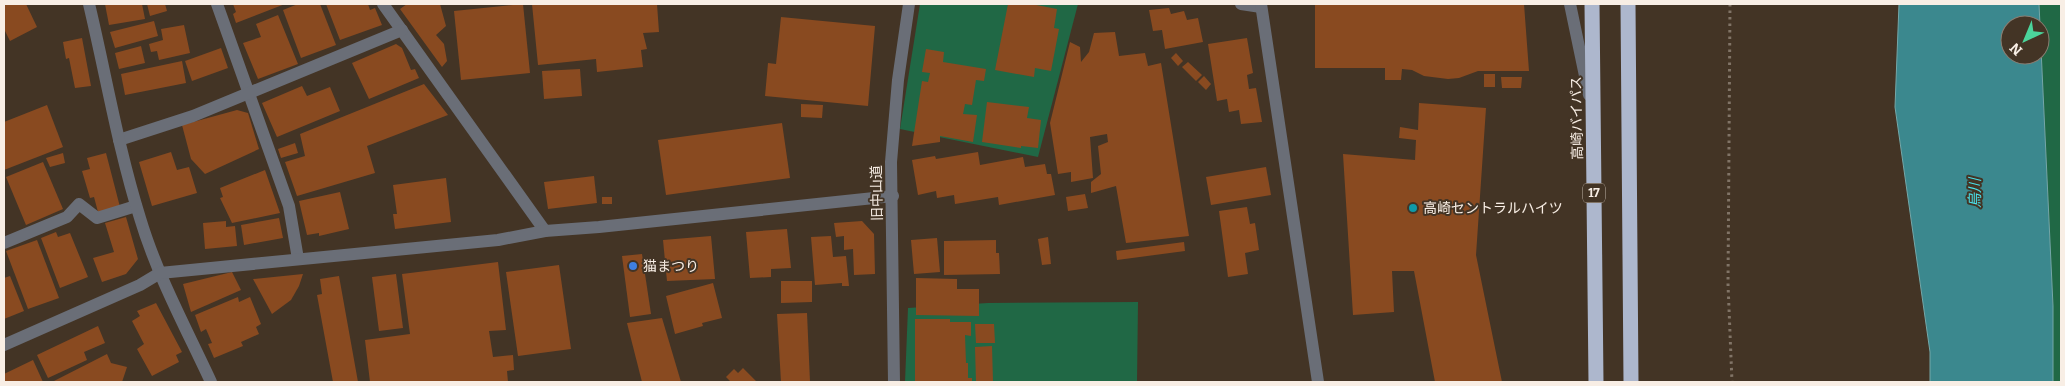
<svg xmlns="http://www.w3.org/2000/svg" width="2065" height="386" font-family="Bitter,'Noto Sans JP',serif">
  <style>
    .green { fill: #206845 }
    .water { fill: #3b888e; stroke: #74a7a8 }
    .building { fill: #894a20 }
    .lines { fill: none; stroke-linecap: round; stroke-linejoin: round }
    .path { stroke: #817467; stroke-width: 3; stroke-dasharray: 2.5 4; stroke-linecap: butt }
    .lane { stroke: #6a6e77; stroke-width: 12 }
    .street { stroke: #6a6e77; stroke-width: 12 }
    .highway { stroke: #adb7cd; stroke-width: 15 }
    .culture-dot { fill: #0f9aa8; stroke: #433425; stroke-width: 2 }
    .shop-dot { fill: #3f7fe0; stroke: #433425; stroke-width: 2 }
    .labels { text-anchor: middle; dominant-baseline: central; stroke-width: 4; stroke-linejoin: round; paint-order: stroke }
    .shield { fill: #433425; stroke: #c2b6ab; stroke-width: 1 }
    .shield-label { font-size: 12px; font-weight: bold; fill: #f8eee5 }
    .street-label { font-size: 14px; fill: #f8eee5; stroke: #433425 }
    .poi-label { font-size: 14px; fill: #f8eee5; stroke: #433425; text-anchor: start }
    .water-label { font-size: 15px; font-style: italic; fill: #49e2ec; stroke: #433425 }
  </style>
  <rect width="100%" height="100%" fill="#433425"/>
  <g class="green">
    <path d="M920,4h158l-40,153 -138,-28z"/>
    <path d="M2039,4h22v378h-8v-77z"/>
    <path d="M1138,302l-1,80h-232l3,-74 80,-5z"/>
  </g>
  <path class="water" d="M1899,4h140l1,21h-30v30h30v-28l13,279v76h-123v-30l-35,-245z"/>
  <g class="building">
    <path d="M4,4h22l11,23 -27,14 -6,-12z"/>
    <path d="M105,4h37l3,15 -36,6z"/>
    <path d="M147,4h18l2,7 -17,5z"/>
    <path d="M233,4h52l-49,19 -3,-9 3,-2z"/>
    <path d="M298,4h22l16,41 -35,13 -18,-48z"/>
    <path d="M326,4h42l2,6 5,-2 7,17 -42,15z"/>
    <path d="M407,4h33l6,22 -10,9 8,9 3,17 -5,6 -42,-58z"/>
    <path d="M523,4l7,69 -69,7 -7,-69z"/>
    <path d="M532,4h125l2,28 -16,1 4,16 -6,1 2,17 -46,5 -1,-13 -58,6z"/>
    <path d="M1008,4h23l26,5 -3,19 5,1 -8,42 -16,-3 -1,9 -39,-7z"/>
    <path d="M1315,4h209l5,67h-51l-19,7 -11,1 -24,-3 -12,-6 -10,-1 -1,11h-16v-12h-70z"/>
    <path d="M1169,8l2,6 13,-3 3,9 11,-2 5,24 -38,7 -3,-19 -9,1 -4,-21z"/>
    <path d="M278,15l20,49 -40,15 -15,-36 18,-6 -5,-13z"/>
    <path d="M781,17l94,9 -7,80 -103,-10 3,-33 8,1z"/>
    <path d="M154,21l4,15 -43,12 -5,-16z"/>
    <path d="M184,25l6,28 -31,7 -2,-9 -6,1 -2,-8 14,-4 -2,-11z"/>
    <path d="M1115,32l4,24 26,-3 3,13 13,-3 28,173 -63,7 -10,-57 -25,7v-11l10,-8 -3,-28 10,-4 -1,-8 -17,3 3,41 -22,4v-10l-13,2 -8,-51 20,-81 10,5 1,15 8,-10 5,-19z"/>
    <path d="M82,38l9,48 -16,2 -6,-30 -3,1 -3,-17z"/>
    <path d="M1247,38l6,35 -6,2 2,14 7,-1 6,34 -21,2 -2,-14 -10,2 -2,-13 -10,2 -9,-57z"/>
    <path d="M396,44l6,4 9,22 4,-1 4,9 -50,21 -17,-36z"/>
    <path d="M141,46l4,17 -26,6 -4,-16z"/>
    <path d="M221,48l7,20 -36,13 -7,-20z"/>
    <path d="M926,49l18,3 -1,10 43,7 -2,12 -8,-1 -4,25 -7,-1 -2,10 14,1 -4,27 -33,-6v6l-28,4 10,-65 6,1 2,-9 -8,-1z"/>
    <path d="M1176,53l7,8 -5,5 -7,-8z"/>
    <path d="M182,61l4,22 -61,12 -4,-21z"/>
    <path d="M1188,62l14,13 -6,6 -14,-14z"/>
    <path d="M580,69l2,27 -38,3 -2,-28z"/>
    <rect x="1484" y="74" width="11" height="13"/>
    <path d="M1204,76l7,8 -5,6 -8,-8z"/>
    <path d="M1501,77h21l-1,11h-19z"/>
    <path d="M424,84l24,31 -81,31 8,27 -78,23 -12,-34 20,-6 -5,-22z"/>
    <path d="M302,86l5,10 23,-9 10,24 -63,26 -15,-34z"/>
    <path d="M987,102l42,5 -2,11 14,2 -3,28 -17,-2v2l-39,-6z"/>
    <path d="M1419,103l67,5 -10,147 26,127h-67l-21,-111h-22l2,41 -41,3 -10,-161 72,6 1,-20 -17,-2 1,-11 18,3z"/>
    <path d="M801,104l22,1 -1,13 -21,-1z"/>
    <path d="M47,105l16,42 -59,23v-48z"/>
    <path d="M237,110l11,3 11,36 -54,25 -14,-15 -9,-34z"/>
    <path d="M782,123l8,55 -124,17 -8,-55z"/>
    <path d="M295,143l3,10 -17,5 -3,-9z"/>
    <path d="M171,152l6,18 12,-3 8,26 -45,13 -13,-44z"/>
    <path d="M978,152l2,13 43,-8 2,10 20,-3 2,10h4l4,21 -56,10 -1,-8 -43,7 -1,-9 -17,3 -1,-7 -18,4 -6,-35 23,-4 1,3z"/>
    <path d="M63,153l2,10 -15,4 -4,-9z"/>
    <path d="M106,153l14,54 -22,5 -4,-15 -4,1 -8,-27 8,-2 -3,-11z"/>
    <path d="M43,162l20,47 -37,16 -20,-48z"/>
    <path d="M1266,167l5,28 -60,10 -5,-28z"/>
    <path d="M265,170l15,43 -48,10 -12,-25 3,-1 -3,-9z"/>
    <path d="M594,176l3,27 -49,6 -4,-27z"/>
    <path d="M446,178l5,44 -56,7 -2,-15h4l-4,-29z"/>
    <path d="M340,192l9,37 -30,7v-3l-12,2 -8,-34z"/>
    <path d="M1085,194l3,14 -20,3 -2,-14z"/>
    <rect x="602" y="197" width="10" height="7"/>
    <path d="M1247,207l3,17 5,-1 4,27 -14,3 3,21 -20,3 -9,-66z"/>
    <path d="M126,217l12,42 -12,15 -24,8 -9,-24 21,-6 -9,-29z"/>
    <path d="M279,218l4,20 -39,7 -3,-20z"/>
    <path d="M226,221v6l9,-1 2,20 -32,3 -2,-26z"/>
    <path d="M862,221l12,13 1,40 -21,1 -1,-26 -9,1v-14l-8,1 -2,-14z"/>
    <path d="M787,229l4,39 -20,1v8l-21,1 -4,-46z"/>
    <path d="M56,232l2,5 12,-4 18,44 -28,11 -19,-50z"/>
    <path d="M711,236l4,43 -48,2 -4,-41z"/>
    <path d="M831,236l2,21 13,-1 3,30h-7v-3l-27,2 -4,-48z"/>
    <path d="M1048,237l3,27 -9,1 -4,-26z"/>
    <path d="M937,238l3,34 -26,2 -3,-34z"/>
    <path d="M37,240l22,58 -31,11 -22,-58z"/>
    <path d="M996,240v13h3l1,21 -56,1v-34z"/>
    <path d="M1184,242l1,9 -68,9 -1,-9z"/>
    <path d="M642,254l9,60 -21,3 -8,-61z"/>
    <path d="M498,262l8,68 -17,1 4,26 20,-2 1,15 -7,1 1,11h-138l-5,-42 45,-6 -8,-60z"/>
    <path d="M559,265l12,84 -53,7 -12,-84z"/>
    <path d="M232,272l9,18 -50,22 -8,-28z"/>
    <path d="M303,274l-4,12 -8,14 -19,14 -19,-35z"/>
    <path d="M396,274l7,54 -24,3 -7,-54z"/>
    <path d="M10,276l14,35 -20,8v-41z"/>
    <path d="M339,276l19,106h-25l-16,-87 5,-1 -2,-15z"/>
    <path d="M916,278l41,1v10h22v27l-63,-1z"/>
    <path d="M781,281h31v21l-31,1z"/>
    <path d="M713,283l9,35 -20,5 1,3 -28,8 -9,-38z"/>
    <path d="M238,297l1,5 11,-5 11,27 -5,3 3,7 -18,8 2,4 -29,12 -6,-14 4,-1 -6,-14 -5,3 -6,-17z"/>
    <path d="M156,303l26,49 -6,3 3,7 -27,14 -15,-27 7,-5 -12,-23 8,-5 -3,-5z"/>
    <path d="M807,313l3,69h-29l-4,-68z"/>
    <path d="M662,318l19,64h-39l-15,-59z"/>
    <path d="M915,319h35v3h21v14l-6,-1 1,28h2v15h4v4h-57z"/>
    <path d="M975,324h19l1,19h-19z"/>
    <path d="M98,326l7,17 -21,9 3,8 -39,18 -11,-23z"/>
    <path d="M992,346l1,36h-17l-1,-35z"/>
    <path d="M107,354l4,9 16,4 -5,15h-70z"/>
    <path d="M33,360l10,22h-39v-8z"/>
    <path d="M743,368l14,14h-26l-5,-5 8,-8 4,4z"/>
  </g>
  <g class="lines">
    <path class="path" d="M1730,4l-2,280 4,98"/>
    <g class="lane">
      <path d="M217,4l72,202 9,53"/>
      <path d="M383,4l162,227"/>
      <path d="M1241,4l20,3"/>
      <path d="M119,140l74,-24 209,-86"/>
      <path d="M4,243l63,-26 12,-13 18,14 39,-12"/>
    </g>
    <g class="street">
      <path d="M89,4c17,71 29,144 51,214 17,57 46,110 71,164"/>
      <path d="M1261,4l57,378"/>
      <path d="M1570,4l19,91"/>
      <path d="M4,345l136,-60 20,-12 338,-33 47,-9 54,-4 294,-31"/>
      <path d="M894,382l-3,-220 7,-82 11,-76"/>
    </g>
    <g class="highway">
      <path d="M1592,4l4,378"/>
      <path d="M1628,4l3,378"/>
    </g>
  </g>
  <circle class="culture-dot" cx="1413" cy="208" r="5"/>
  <circle class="shop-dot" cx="633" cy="266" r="5"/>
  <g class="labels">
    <rect class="shield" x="1583" y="183.5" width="22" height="19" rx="4"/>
    <g class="shield-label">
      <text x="1594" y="193">17</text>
    </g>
    <g class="street-label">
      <text transform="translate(1577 118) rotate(-91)">高崎バイパス</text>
      <text transform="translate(877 193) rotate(-91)">旧中山道</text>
    </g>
    <g class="poi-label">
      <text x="1423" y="208">高崎セントラルハイツ</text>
      <text x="643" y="266">猫まつり</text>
    </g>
    <g class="water-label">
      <text transform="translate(1975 193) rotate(-90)">烏川</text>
    </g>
  </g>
  <rect width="2065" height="386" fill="none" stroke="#f8eee5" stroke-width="10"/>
  <g transform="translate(2025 40) rotate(224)"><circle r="24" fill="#433425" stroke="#8b7e72"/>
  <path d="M0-4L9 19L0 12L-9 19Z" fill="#4bd49b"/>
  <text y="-8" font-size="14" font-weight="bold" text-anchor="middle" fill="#f8eee5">N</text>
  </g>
</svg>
